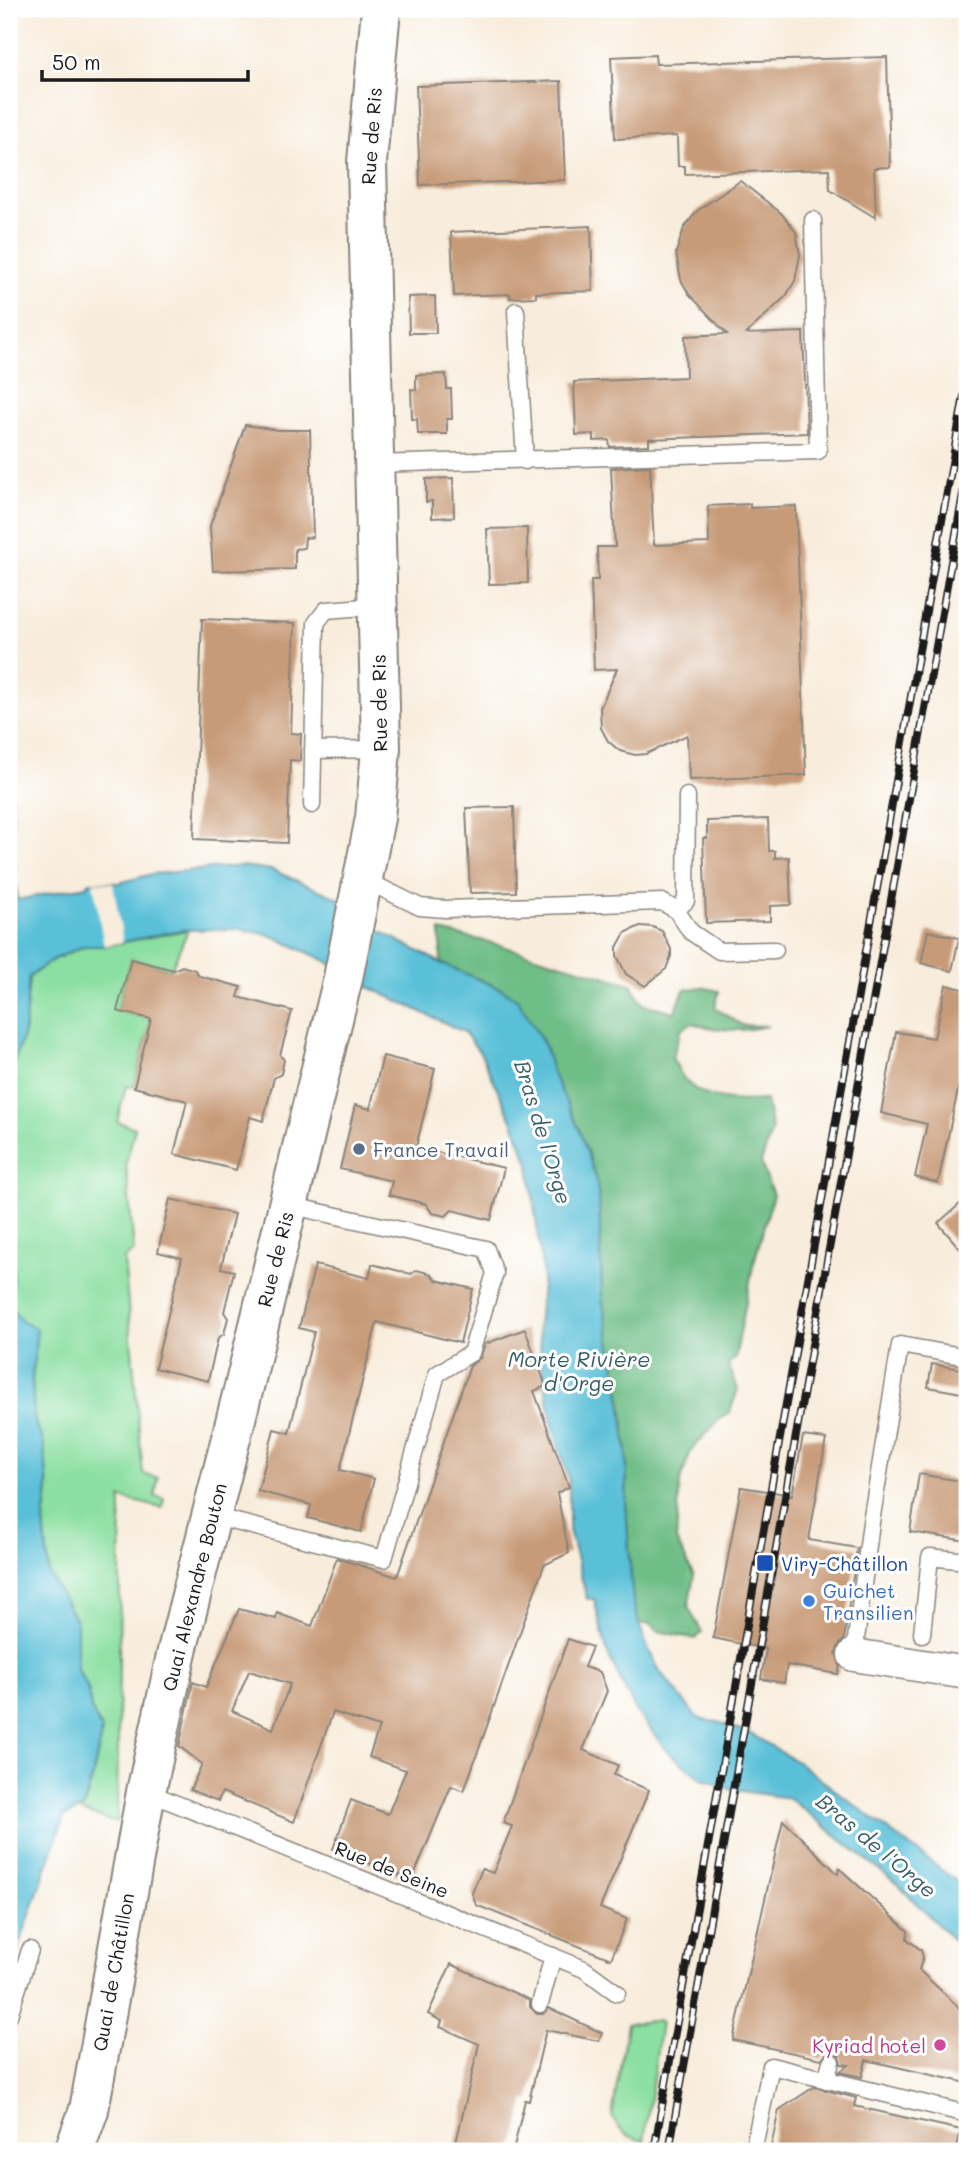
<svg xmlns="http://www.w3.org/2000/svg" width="976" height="2160" font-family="Mali,sans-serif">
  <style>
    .green { fill: #8bdfa1; stroke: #547e5e; stroke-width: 2 }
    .forest { fill: #70be87; stroke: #466d52; stroke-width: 2 }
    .water { fill: #5ac0d8; stroke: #3b6e7a; stroke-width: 2 }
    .pier { fill: #f8eddc }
    .building { fill: #c89b78; fill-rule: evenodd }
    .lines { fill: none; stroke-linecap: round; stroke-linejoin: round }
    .service-casing { stroke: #8a847c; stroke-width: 19 }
    .minor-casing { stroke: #8a847c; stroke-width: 35 }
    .secondary-casing { stroke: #8a847c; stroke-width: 42 }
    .service { stroke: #fff; stroke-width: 16 }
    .minor { stroke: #fff; stroke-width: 32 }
    .secondary { stroke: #fff; stroke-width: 38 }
    .rail-casing { stroke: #1c1c1c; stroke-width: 8 }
    .rail { stroke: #fff; stroke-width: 5; stroke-dasharray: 16; stroke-linecap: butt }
    .service-dot { fill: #5c6f8a; stroke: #fff; stroke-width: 2.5 }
    .transit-dot { fill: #1a4fb4; stroke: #fff; stroke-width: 2.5 }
    .shop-dot { fill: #3f7fe0; stroke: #fff; stroke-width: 2.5 }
    .hotel-dot { fill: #d1479c; stroke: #fff; stroke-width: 2.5 }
    .labels { text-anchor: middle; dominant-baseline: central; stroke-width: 6; stroke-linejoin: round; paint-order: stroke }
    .street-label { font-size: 19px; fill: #1c1c1c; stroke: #fff }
    .service-label { font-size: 19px; fill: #4e5e75; stroke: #fff; text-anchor: start }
    .transit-label { font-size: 19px; fill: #164399; stroke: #fff; text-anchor: start }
    .shop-label { font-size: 19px; fill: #366cbe; stroke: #fff; text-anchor: start }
    .hotel-label { font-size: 19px; fill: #b23c85; stroke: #fff; text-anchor: end }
    .water-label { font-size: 21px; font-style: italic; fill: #355e67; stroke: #fff }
  </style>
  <rect width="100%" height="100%" fill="#fff"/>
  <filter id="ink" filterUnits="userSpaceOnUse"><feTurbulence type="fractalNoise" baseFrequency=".0143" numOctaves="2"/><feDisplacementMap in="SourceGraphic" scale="14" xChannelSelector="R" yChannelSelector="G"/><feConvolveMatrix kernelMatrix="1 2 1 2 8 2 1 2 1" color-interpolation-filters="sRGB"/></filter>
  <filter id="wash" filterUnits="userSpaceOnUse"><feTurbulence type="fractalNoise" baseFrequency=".00686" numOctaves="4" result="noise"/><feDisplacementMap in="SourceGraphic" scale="28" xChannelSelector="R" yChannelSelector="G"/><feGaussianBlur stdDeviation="1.57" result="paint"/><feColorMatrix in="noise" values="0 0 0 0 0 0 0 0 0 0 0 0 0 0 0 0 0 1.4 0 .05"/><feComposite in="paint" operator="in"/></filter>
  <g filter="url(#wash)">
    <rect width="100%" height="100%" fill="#f8eddc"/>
    <g class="green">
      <path d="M188,930l-17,39 -40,-10 -14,52 34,8 -17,68 -8,-1 -9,36 18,6 -9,35 8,88 -10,8 19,215 15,4 -3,18 9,3 -2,9 -41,-10 -4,325 -40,-13 7,-3 9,-32 9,-45 -11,-20 -3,-21 -11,-21v-46l-28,-48 -5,-53 4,-31 -5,-50 -6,-11 -3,-12 -2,-39 3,-20 -13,-37 -11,-13 2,-43 -4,-8v-181l15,-43 5,-56 23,-17 32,-14h20z"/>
      <path d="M652,2021l9,1 -17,119c-17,-4 -26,-10 -32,-25l15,-92z"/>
    </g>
    <path class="forest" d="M440,931l45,10 146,43 12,20 32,8 9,-22 17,-3 18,4 -4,17 27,17 26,1c-28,6 -49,5 -77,-3l-10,7 -9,28c4,6 7,13 11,19 18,25 56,25 83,23l6,30 -11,33 12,32 -20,71 -18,93 -7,5 10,25 -8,23 -12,9 -27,29 -11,32 -4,58 18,36 -6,31 14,25 -6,7 -38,-8 -9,-7h-10l-6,-23 -3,-35 -4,-61 1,-52 -5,-47 -20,-108 -3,-100 -10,-43 -36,-81 -9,-30 -26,-43 -17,-12 -60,-26z"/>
    <g class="water">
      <path d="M9,749l8,151 69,-14 4,-4 29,1 33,-9 90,-8 30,4 66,28 34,29 69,36 60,26 17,11 26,44 9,30 26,55 17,49 3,20 3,100 20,108 5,47 -1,52 4,61 3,35 6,23 10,27 12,22 35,43 7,4 15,2 33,12 48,29 168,126v65l-70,-70 -108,-86 -55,-8 -32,-11 -32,-25 -32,-40 -14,-26 -17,-36 -13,-53h-7l-18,-69v-50l-15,-49 -10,-51 -6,-53 5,-52 -14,-111 -17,-44 -31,-66 -17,-22 -106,-50 -34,-22 -54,-25 -32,-6 -57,1 -77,16h-20l-32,14 -23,17 -5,56 -15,43z"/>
      <path d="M9,1257l4,8 -2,43 11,13 15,8 -5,49 2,39 3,12 6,11 3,24 2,26 -4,31 5,53 28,48v46l11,21 3,21 11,20 -9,45 -10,33 -19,9 -55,158z"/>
    </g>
    <path class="pier" d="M93,882l20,1 10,59 -19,4z"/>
    <g id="blocks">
      <g class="building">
        <path d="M655,55l1,9 231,-7 3,110 -16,1 2,50 -46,-28 -1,-21 -144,5v-8h-7l-1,-30 -62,3 -4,-82z"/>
        <path d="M561,81l4,99 -145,5 -4,-99z"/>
        <path d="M740,181l41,32 15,19 4,23 -5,26 -9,15 -40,38 57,-2 4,101 -158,6v6l-39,2 -1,-7 -15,1v-7l-18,1 -2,-53 112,-5 -1,-41 42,-2 -38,-40 -8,-14 -5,-27 8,-25 13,-17z"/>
        <path d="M591,226l2,65 -57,2v4l-26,1v-4l-56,2 -3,-64z"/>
        <path d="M435,296l1,37h-27l-1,-36z"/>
        <path d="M446,374l1,15h4l1,30h-5v15h-29l-1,-15h-5l-1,-30 5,1v-15z"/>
        <path d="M245,425l33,5h32l3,107 -8,1 -1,10 -9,1v20l-82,2 -3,-45z"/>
        <path d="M650,466l4,79 55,-2 -1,-37 42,-2v4l46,-2 10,269 -117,5 -2,-45 -41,19 -11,1 -15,-4 -12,-10 -7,-13 -1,-20 17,-39 -23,1 -3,-90h7l-1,-33h18l-4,-79z"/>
        <path d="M453,478l1,39 -22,1v-17l-6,1v-23z"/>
        <path d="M527,528l1,55 -39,1 -2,-55z"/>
        <path d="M202,619l93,4 -4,110 10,1 -1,27 -10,-1 -3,83 -93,-4z"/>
        <path d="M514,807l2,85 -46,1 -4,-85z"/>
        <path d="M768,819l1,32h6v7l14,-1 2,48 -21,1v15l-64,2 -3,-85h4v-17z"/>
        <path d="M640,926l13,1 9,4 9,18v7l-5,13 -21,17 -19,-12 -9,-18v-9l8,-14z"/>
        <path d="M928,931l31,7 -7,33 -31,-8z"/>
        <path d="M131,959l43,11 8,-4 13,4 4,6 42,11 -3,10 54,14 -12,44 4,5 -3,14 -7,4 -11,43 -13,-4 -14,53 -62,-16 13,-53 -53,-14 17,-68 -34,-8z"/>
        <path d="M946,985l21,5v58l-29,135 -23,-6 12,-53 -46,-11 15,-81 38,6z"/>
        <path d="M383,1056l52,13 -19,78 88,21 -13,52 -39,-10 -6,6 -14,-3 -6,-9 -37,-9 3,-14 -52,-12 15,-64 15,4z"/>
        <path d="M967,1198v59l-29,-34z"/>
        <path d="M170,1199l64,15 -13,54 13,3 -10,41 4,6 -4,16 -6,4 -10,43 -53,-13 27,-110 -24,-6z"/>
        <path d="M372,1264l39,10 6,-4 14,4 5,6 37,9 -13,54 -83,-21 -37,148 34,9 -13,53 -53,-14 3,-13 -53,-14 16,-62 15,4 25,-101 -15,-4 16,-63 54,13z"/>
        <path d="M525,1329l21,57 -12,5 35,96 -12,6 12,60 -25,12 -80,226 -13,-5 -39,94 -79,-31 18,-49 37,14 18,-44 -37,-13 10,-30 -46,-15 -39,110 -72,-30 -4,9 -28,-11 12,-26 -23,-18 14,-64 13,5 33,-78 37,10 1,-6 35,13 25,-68 60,19 73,-211 11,-9 4,-13zM249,1671l41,13 -17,45 -41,-18z"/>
        <path d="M932,1364l35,6v24l-39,-7z"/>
        <path d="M803,1436l23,3 -17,101 48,8 -13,92 -5,4 -3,9 4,13 -2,8 -51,-9 -3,18 -23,-4 5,-30 -53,-11 28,-151 51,8z"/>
        <path d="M919,1474l48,8v59l-57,-9z"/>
        <path d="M568,1639l24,8 -8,20 16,5 7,19 -24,59 35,15 -4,10 35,15 -49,118 27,11 -16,40 -135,-54 -4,-12 10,-24 11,4 19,-47 -9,-3z"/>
        <path d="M783,1820l55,54 1,-6 69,63 -1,8 14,11 2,7 -4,13 48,45v68l-101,-23 -4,17 -23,-5 10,-7 -8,-1 -2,-9 -5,-3h-6l-7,7 -88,-19z"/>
        <path d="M451,1964l79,36v7l7,7h6l6,-6 53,25 -3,8 -53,-11 -17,71 -4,-1 -12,51h-59l25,-107 -39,-17 2,-6 -14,-7z"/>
        <path d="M814,2087l42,11 -2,8 107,24 -5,21h-186l9,-41z"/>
      </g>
    </g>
  </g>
  <g filter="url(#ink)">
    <use href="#blocks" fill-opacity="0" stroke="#8a847c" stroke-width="2"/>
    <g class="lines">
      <g class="service-casing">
        <g id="service">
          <path d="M516,311l9,150"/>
          <path d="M374,464l444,-13 -5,-231"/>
          <path d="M313,750l68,-1"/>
          <path d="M312,805l4,-182 10,-13 52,-4"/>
          <path d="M363,879l57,28 25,2 217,-7 14,8 15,22 28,19 56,-1"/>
          <path d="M676,910l10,-9 1,-105"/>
          <path d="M212,1516l172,43 53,-185 34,-21 24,-80 -9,-24 -198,-44"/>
          <path d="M922,1634l8,-77 37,4"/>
          <path d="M854,1655l17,-133 29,-177 67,12"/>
          <path d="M147,1792l437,177 33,24"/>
          <path d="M540,2004l13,-48"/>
          <path d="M9,2015l21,-65"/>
          <path d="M826,2080l5,-18"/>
          <path d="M753,2151l18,-85 196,48"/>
        </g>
      </g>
      <g class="minor-casing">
        <path id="minor" d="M854,1655l113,18"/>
      </g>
      <g class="secondary-casing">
        <path id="secondary" d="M74,2151l15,-41 57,-318 31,-141 68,-268 98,-405 32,-160 6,-69 -14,-587 14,-153"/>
      </g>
      <use href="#service" class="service"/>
      <use href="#minor" class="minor"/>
      <use href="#secondary" class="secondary"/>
      <g class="rail-casing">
        <g id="rail">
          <path d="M654,2151l313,-1772"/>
          <path d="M669,2151l298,-1679"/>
        </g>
      </g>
      <use href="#rail" class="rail"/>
    </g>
  </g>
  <circle class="service-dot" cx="359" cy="1149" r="7"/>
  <rect class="transit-dot" x="756" y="1554" width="18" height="18" rx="3.5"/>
  <circle class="shop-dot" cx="809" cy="1601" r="7"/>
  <circle class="hotel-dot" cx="940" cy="2045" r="7"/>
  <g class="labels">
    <g class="street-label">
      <text transform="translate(371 136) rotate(-86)">Rue de Ris</text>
      <text transform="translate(379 703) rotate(-91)">Rue de Ris</text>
      <text transform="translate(275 1259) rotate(-76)">Rue de Ris</text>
      <text transform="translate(194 1587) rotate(-76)">Quai Alexandre Bouton</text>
      <text transform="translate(392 1869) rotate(22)">Rue de Seine</text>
      <text transform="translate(113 1972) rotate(-80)">Quai de Châtillon</text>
    </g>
    <g class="service-label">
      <text x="373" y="1149">France Travail</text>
    </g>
    <g class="transit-label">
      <text x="781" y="1563">Viry-Châtillon</text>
    </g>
    <g class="shop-label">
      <text x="823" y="1590">Guichet<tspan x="823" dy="22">Transilien</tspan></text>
    </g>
    <g class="hotel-label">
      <text x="926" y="2045">Kyriad hotel</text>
    </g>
    <g class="water-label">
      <text transform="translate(544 1132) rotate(73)">Bras de l'Orge</text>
      <text x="579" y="1358">Morte Rivière<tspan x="579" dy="24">d'Orge</tspan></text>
      <text transform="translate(877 1845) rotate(40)">Bras de l'Orge</text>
    </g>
  </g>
  <rect width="976" height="2160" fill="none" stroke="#fff" stroke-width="35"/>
  <path d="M42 70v10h206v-10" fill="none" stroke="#1c1c1c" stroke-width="3.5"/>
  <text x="52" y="70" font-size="21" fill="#1c1c1c" stroke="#ffffff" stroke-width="5" paint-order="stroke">50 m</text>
</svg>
